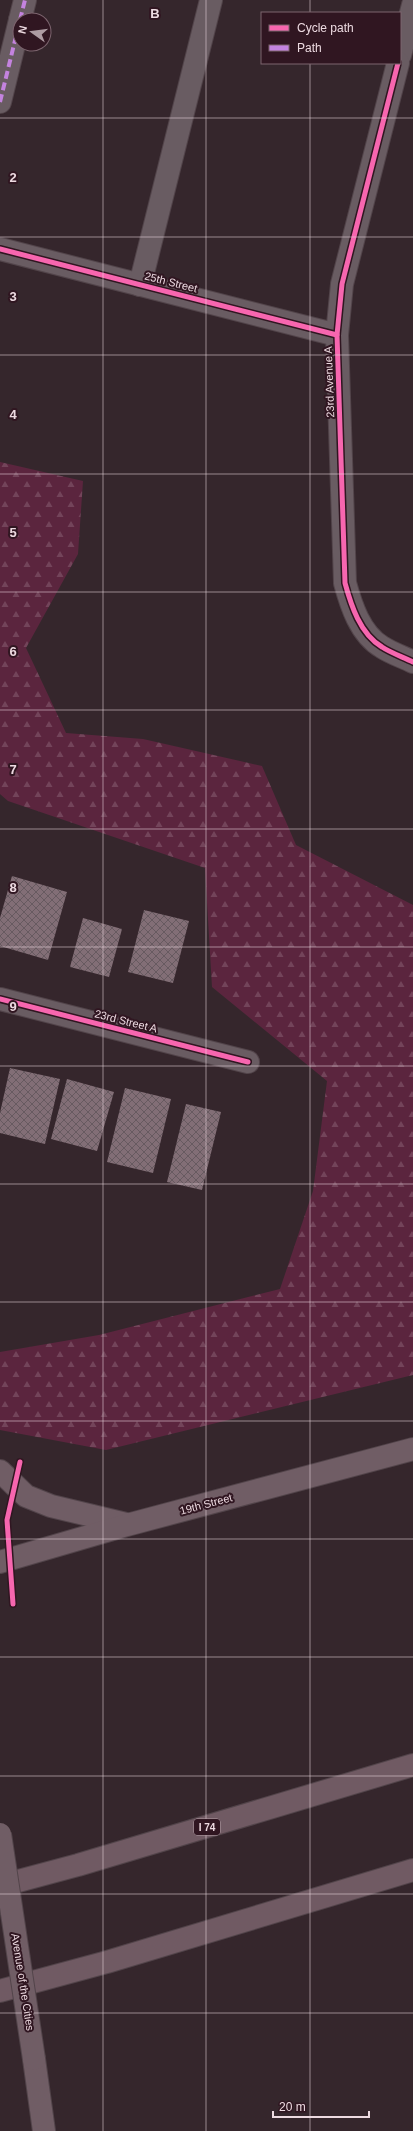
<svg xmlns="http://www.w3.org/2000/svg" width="413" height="2131" font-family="Arial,sans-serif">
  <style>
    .forest { fill: url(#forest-firs) }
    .building { fill: url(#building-cross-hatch) }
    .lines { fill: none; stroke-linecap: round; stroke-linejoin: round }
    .minor-casing { stroke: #52444a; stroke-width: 24 }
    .major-casing { stroke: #52444a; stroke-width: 24 }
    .highway-casing { stroke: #52444a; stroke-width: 24 }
    .minor { stroke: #695c62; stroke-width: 22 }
    .major { stroke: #705d65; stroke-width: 22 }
    .highway { stroke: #705a63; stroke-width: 22 }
    .major-bridge-casing { stroke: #52444a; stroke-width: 24; stroke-linecap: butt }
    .major-bridge { stroke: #705d65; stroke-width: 22 }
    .quiet { stroke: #c483df; stroke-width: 4; stroke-dasharray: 8 4; stroke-linecap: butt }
    .cycleway-casing { stroke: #301621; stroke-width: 8 }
    .cycleway { stroke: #f766af; stroke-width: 5 }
    .grid { fill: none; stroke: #eddae1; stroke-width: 1; stroke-opacity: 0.55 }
    .labels { text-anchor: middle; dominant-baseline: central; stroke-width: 4; stroke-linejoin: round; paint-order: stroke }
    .shield { fill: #301621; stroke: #b49fa7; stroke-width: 1 }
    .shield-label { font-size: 10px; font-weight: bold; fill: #eddae1 }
    .street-label { font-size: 11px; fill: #eddae1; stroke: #301621 }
    .grid-label { font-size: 13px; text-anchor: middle; font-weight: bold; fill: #eddae1; stroke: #301621; stroke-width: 4; stroke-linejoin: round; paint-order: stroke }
  </style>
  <defs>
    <pattern id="forest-firs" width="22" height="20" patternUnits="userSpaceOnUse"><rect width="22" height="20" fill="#5b253e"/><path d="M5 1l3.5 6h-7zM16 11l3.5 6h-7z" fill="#73445a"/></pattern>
    <pattern id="building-cross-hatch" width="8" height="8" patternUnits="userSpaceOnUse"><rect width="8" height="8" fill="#826e76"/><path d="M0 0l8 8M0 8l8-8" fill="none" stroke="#675a60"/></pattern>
  </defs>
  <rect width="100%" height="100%" fill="#35262c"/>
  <path class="forest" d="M0,462l83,19 -5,73 -52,94 40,85 77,6 119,27 34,79 117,60v470l-307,75 -106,-20v-78l99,-17 181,-46 33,-98 14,-110 -115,-94 -7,-119 -197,-67 -8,-7z"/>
  <g class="building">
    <path d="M12,876l55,16 -19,68 -48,-14v-28z"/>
    <path d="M144,910l45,11 -16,62 -45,-11z"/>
    <path d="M83,918l39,11 -13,48 -39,-10z"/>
    <path d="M10,1068l50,11 -15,65 -45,-11v-20z"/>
    <path d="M67,1079l47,13 -17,59 -46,-12z"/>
    <path d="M125,1088l46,11 -18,74 -46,-11z"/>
    <path d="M186,1104l35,8 -19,78 -35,-8z"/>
  </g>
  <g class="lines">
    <g class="minor-casing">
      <g id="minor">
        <path d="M20,20l5,-20"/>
        <path d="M400,55l13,-50"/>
        <path d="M398,63l-56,221 -5,51 8,248c6,22 15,51 37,64 9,6 21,10 31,15"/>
        <path d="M0,102l20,-82"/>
        <path d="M0,249l337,86"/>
        <path d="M140,285l71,-285"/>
        <path d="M0,999l248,63"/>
      </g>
    </g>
    <g class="major-casing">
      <g id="major">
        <path d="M0,1471l26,25 25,10 75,18"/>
        <path d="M0,1562l127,-37 286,-76"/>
        <path d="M34,2059l10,72"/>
      </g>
    </g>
    <g class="highway-casing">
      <g id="highway">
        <path d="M0,1886l78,-21 335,-100"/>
        <path d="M0,1991l107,-29 306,-92"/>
      </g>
    </g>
    <use href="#minor" class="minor"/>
    <use href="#major" class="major"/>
    <use href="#highway" class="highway"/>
    <g class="major-bridge-casing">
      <path id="major-bridge" d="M0,1834l34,225"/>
    </g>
    <use href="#major-bridge" class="major-bridge"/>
    <g class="quiet">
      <path d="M20,20l5,-20"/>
      <path d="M0,102l20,-82"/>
    </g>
    <g class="cycleway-casing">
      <g id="cycleway">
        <path d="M398,63l-56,221 -5,51 8,248c6,22 15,51 37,64 9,6 21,10 31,15"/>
        <path d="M0,249l337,86"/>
        <path d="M0,999l248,63"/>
        <path d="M13,1604l-6,-84 13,-58"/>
      </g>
    </g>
    <use href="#cycleway" class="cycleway"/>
  </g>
  <path class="grid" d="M103,0v2131M206,0v2131M310,0v13M310,63v2068M0,118h413M0,237h413M0,355h413M0,474h413M0,592h413M0,710h413M0,829h413M0,947h413M0,1066h413M0,1184h413M0,1302h413M0,1421h413M0,1539h413M0,1657h413M0,1776h413M0,1894h413M0,2013h413"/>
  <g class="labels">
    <rect class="shield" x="194" y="1819" width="26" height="16" rx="3"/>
    <g class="shield-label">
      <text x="207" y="1827">I 74</text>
    </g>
    <g class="street-label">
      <text transform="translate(171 282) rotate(14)">25th Street</text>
      <text transform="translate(329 382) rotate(-92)">23rd Avenue A</text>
      <text transform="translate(126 1021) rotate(14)">23rd Street A</text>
      <text transform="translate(206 1504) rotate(-15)">19th Street</text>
      <text transform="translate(23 1982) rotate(81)">Avenue of the Cities</text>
    </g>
  </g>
  <g class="grid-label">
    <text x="155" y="18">B</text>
    <text x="13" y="182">2</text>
    <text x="13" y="301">3</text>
    <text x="13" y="419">4</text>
    <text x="13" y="537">5</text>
    <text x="13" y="656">6</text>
    <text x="13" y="774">7</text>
    <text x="13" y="892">8</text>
    <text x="13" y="1011">9</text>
  </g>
  <rect x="261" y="12" width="140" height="52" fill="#301621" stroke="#7c646e"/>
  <rect x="269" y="25" width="20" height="6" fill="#f766af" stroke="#7c646e"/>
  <text x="297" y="32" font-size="12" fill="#eddae1">Cycle path</text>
  <rect x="269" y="45" width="20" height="6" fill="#c483df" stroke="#7c646e"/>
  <text x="297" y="52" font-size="12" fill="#eddae1">Path</text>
  <g transform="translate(32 32) rotate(284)"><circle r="19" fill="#301621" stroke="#7c646e"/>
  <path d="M0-3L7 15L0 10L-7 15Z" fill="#ad9ba2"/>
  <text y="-6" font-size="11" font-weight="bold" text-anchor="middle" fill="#eddae1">N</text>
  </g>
  <path d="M273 2111v6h96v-6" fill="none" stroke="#eddae1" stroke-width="2"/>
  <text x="279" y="2111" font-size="12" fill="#eddae1" stroke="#301621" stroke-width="3" paint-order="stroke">20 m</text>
</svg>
